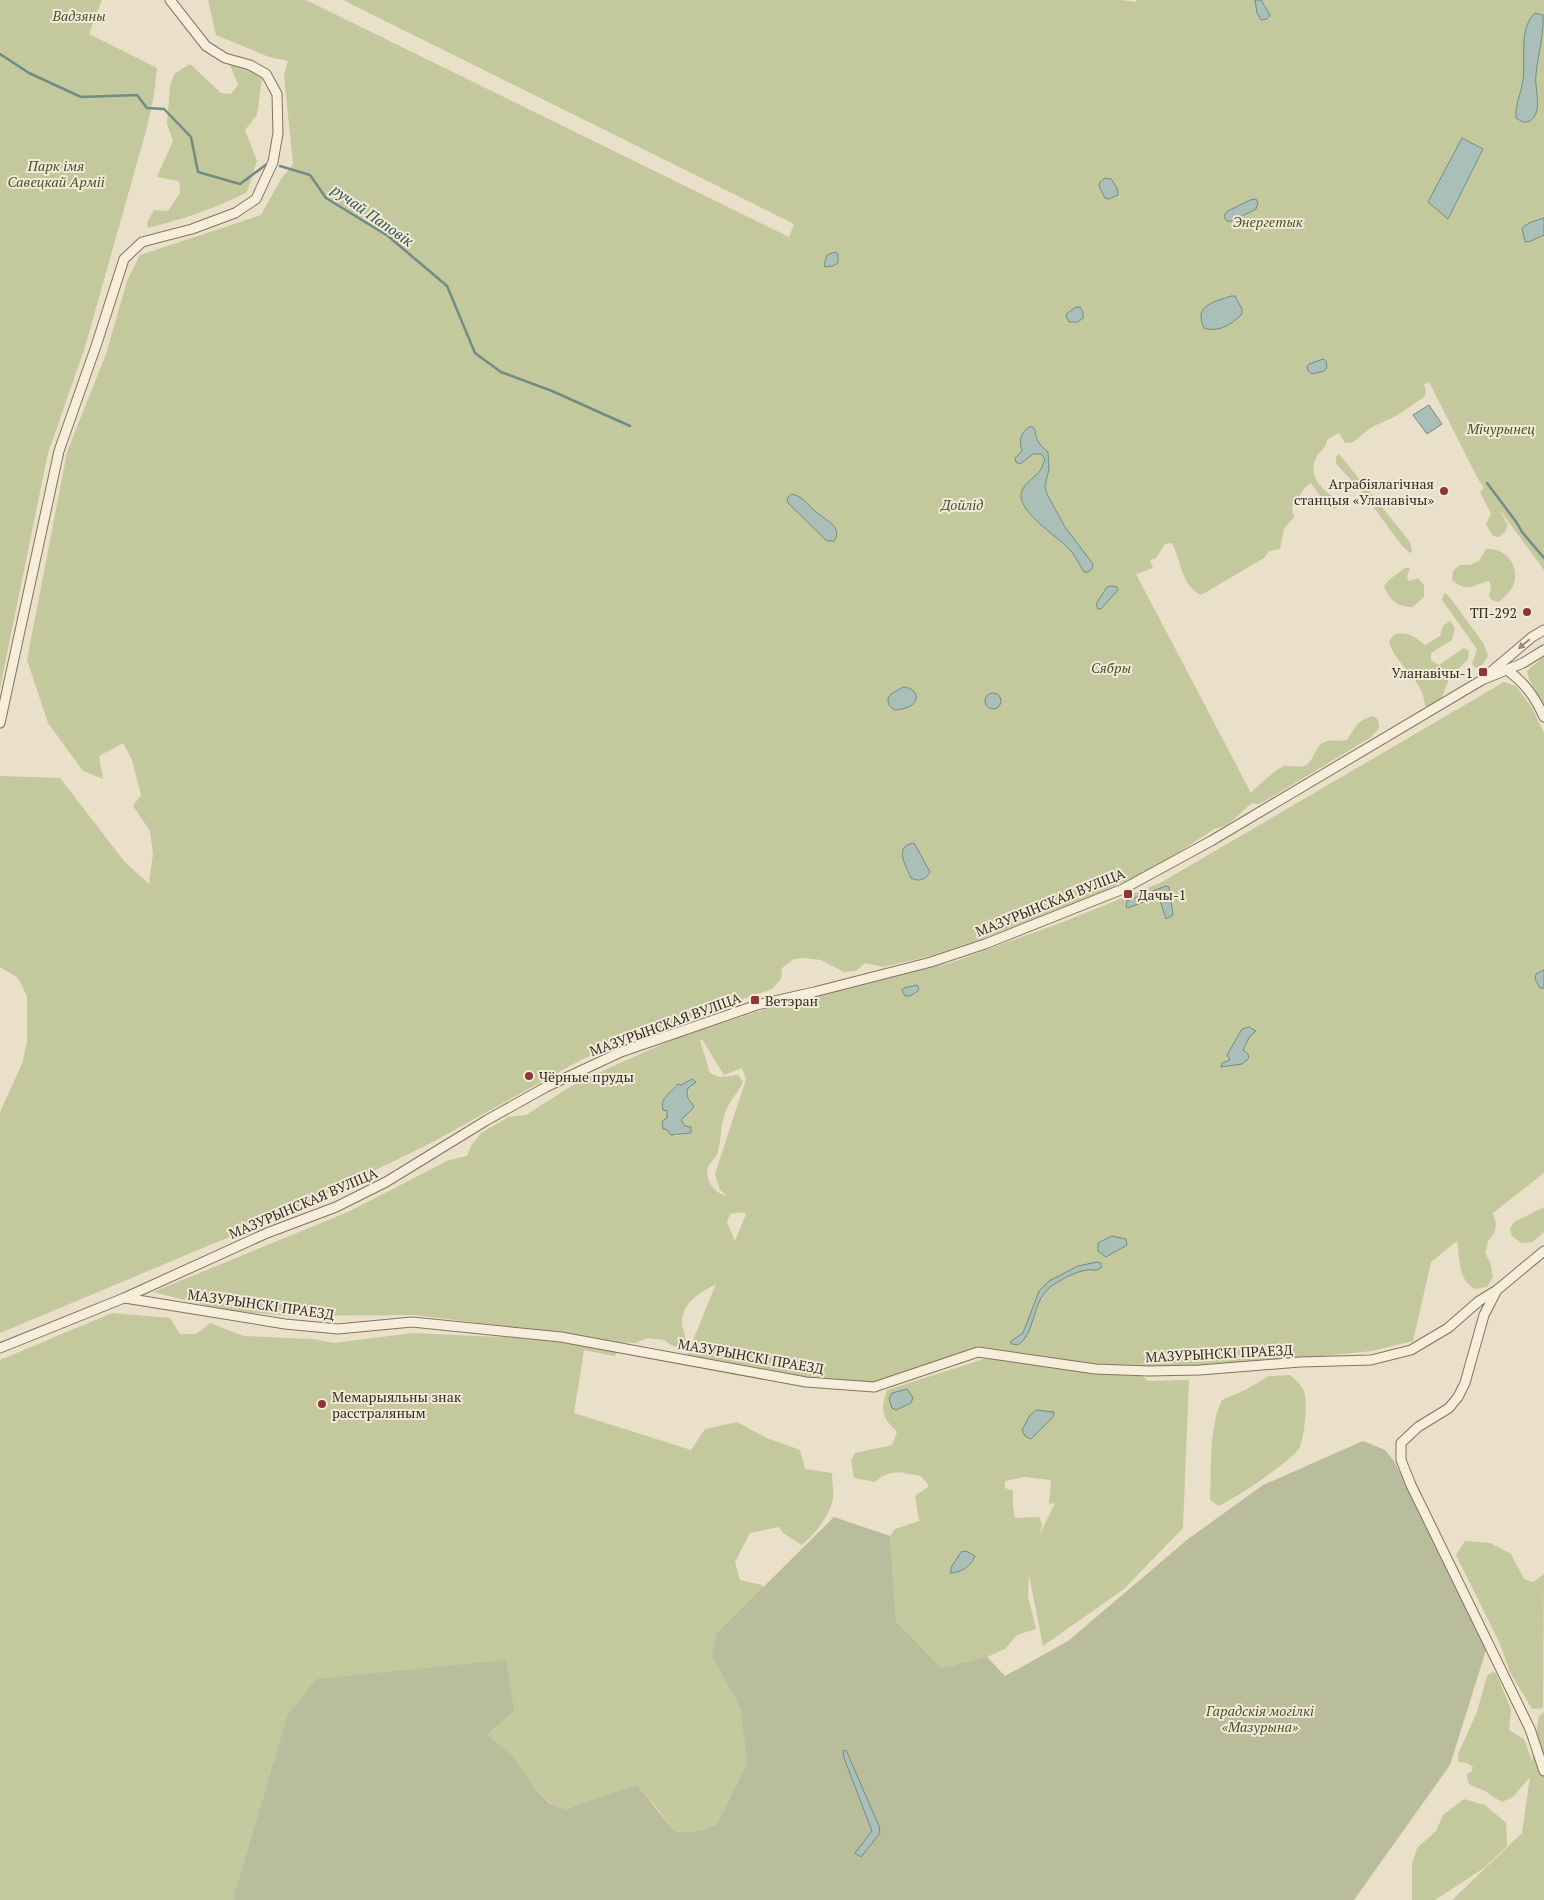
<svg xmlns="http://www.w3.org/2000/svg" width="1544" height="1900" font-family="'PT Serif',serif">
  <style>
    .green { fill: #c4c89d; fill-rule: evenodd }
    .cemetery { fill: #babd9b }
    .water { fill: #a9bfb8; stroke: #708d85 }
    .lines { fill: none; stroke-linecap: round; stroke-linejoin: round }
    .stream { stroke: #708d85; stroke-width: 2.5 }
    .minor-casing { stroke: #85725f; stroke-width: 11 }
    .minor { stroke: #f6eddb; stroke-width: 9 }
    .oneway { fill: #968c7e }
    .poi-dot { fill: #8e3538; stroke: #f2ead8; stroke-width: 2 }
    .labels { text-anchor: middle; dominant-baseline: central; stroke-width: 4; stroke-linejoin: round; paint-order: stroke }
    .park-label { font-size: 14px; font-style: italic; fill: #48512a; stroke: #f2ead8 }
    .poi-label { font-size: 14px; fill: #372b21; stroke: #f2ead8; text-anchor: start }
    .street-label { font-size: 14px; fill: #372b21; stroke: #f2ead8 }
    .water-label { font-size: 15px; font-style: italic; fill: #325552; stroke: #f2ead8 }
  </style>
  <rect width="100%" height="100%" fill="#eadfc9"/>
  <g class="green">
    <path d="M0,0h102l-13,34 68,34 -3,27 -8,36 -61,216 -37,106 -48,235z"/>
    <path d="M208,0h98l483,237 5,-13 -451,-224h778l15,2 1,-2h407v570l-45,-61 9,16 -3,7 -6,5 -6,-1 -7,-12 5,-10 -11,-22 4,-4 -6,-9 -49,-97 -6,3 2,1 1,7 -2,4 -28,19 -24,11 -19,15 -8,1 -6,-10 -12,7c-1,8 -6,10 -10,16 -11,19 6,36 22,44v6l-5,3 -8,-5 -15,-21c-11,6 -8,13 -17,19l-2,6 2,9 -10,12 -4,20 -11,2 -5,7 -63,37c-19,-8 -20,-34 -29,-52l-7,1 -9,14 -6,2 3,8 -17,6 115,219c4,-5 28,-26 33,-27 7,-1 14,2 20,0 12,-5 9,-21 23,-25 6,-2 13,1 20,-1 8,-12 10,-20 26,-24l5,4 1,8 -9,10 -98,59 -13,7 -6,-1c-15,9 -20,23 -39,26l-54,36 -56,26 -120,47 -54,18 -47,11 -18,-4 -9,8 -12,1 -23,-12 -17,-2 -10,1 -12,9 -1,11 -9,10 -151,53 -42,19 -148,82 -142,69 -289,121v-221l22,-48 5,-22v-46l-9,-18 -18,-11v-191l60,2 64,83 25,23 4,-30 -3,-23 -17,-25 8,-11 -9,-35 -9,-17 -24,13 4,23 -20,-8 -35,-48 -21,-63 40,-208 39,-98 21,-73 13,-26 121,-40 20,-36 12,-15 -9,-88 4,-15 -19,-4 -53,-22z"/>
    <path d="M239,63l23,15 -5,37 -12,15 12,31 -10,31c-32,17 -64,27 -99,36l-1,-6 7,-12 14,1 12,-18 -1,-12 -22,-4 16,-36 -6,-17 3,-38 4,-12 16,-10 31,29 10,1 7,-9 -8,-20z"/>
    <path d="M1339,454l71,88 2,10 -2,1 -7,-6 -43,-58 -24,-25v-7z"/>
    <path d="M1486,549c18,-2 34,16 28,34 -2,8 -10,14 -15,19l-7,-2 -3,-3 2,-11 -2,-5c-16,3 -20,13 -37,-1l1,-9 7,-6h10l9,-4z"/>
    <path d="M1405,568h5l-3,9 2,4 9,-3 6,7v12l-11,10c-14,1 -24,-7 -29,-21l6,-7z"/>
    <path d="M1444,593l4,2 36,49 4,12 -5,8 -7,4 -4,-4 5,-15 -35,-49z"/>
    <path d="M1450,621l5,7 -3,12 -21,13v7l8,5 25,-17 5,3 -1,8 -19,20 -8,21 -10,7 -6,-1c-2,-29 -27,-37 -36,-64l4,-7c14,-4 21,1 32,10l15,-9 3,-10z"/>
    <path d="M1544,656v50l-15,-27 -2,-8z"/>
    <path d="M1504,682l12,4 16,22 12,25v440l-51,40 3,11 -2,10 -6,7 -3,12 5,9 3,15 -6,10 -12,2c-17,-9 -15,-30 -18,-48l-26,21 -18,79 -41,10 -135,14 -89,4 -53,-3 -132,-13 -28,8 -61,25 -69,-6 -119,-23 30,-73c-15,8 -32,17 -34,36 -1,6 3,14 4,20l-6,8 -7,-2 -9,-6 -16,-2 -13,5 -27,-1 -47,-9 -147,-18 -121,1 -65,-5 -75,-19 195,-80 101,-52 18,-4 4,-10 10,-13 28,-16 17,-2 50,-32 122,-55 11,-1 73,-23 171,-42 110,-40 99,-40zM702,1039l22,36 18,-7 4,11 -31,95 5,16 7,6c-12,-2 -23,-16 -19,-29 2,-5 7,-8 9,-13 5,-14 3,-31 10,-46 4,-9 12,-17 16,-26l-5,-7 -19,2 -9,-4 -10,-33zM685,1082l4,9 -2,5 4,4 -10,20 7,14 -13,2 -9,-7h-3v-5l5,-6 -4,-19 14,-15 3,1zM742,1212l4,2 -11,27 -8,-19 3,-8z"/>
    <path d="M1544,1207v25l-11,10 -12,1 -9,-7 -2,-7 4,-7z"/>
    <path d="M112,1313l58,5 10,16h16l14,-11 34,13 69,3 21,4 79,-10 147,7 60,10 -6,6 -30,-6 -10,63 117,37 14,-21 32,-7 30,16 33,12 5,19 27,4c0,8 2,17 1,25 -3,18 -18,36 -31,47l-19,-12 -4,-6 -29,6 -15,29 5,18 22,5 5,11 -55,60 28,52 7,55 -30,61 -17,7 -24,1 -39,-48 -71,25 -16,-6 -14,-13 -23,-34 -27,-21 -199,-19 -54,182 2,2h-235v-540z"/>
    <path d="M987,1358l112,16 44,2 5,5 41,-1 -6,148 -59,61 -81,57 -14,-71 -1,21 8,33 -19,6 -12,14 -18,8 -46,11 -45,-47 -6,-85 5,-7 24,-8 -4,-25 14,-10 -8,-10c-20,-3 -30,-8 -46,6l-21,-4 -3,-17 4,-8 37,-8 5,-13c-15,-15 -17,-21 -10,-42zM1024,1477l27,3 -2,24 6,-1 -15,31 2,-10 -3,-7 -24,1 -2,-11v-16l-8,-3v-7z"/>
    <path d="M1290,1375c5,4 10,9 13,14 6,9 1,48 -3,58 -7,13 -66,52 -81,59l-9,-6c2,-33 -2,-70 12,-100l23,-10 24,-14z"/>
    <path d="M1465,1541l25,2 21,11 13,25 9,3 11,-8 -1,134 -11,1 -22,-37 -10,-28 -44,-89z"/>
    <path d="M1492,1672l4,1 15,36 -2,21 15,9 8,22 7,-45 5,-4v188h-92l70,-67 8,-56 -17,20 -11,5c-6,-3 -11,-7 -17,-11 -9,-5 -19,-3 -18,-17l5,-3 1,-4 -6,-4 -8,-1 -1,-8 19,-42 10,-36z"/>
    <path d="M1464,1799l21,6 21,18 1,23 -23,22 -49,32h-23v-35l5,-17 19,-17 7,-16z"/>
  </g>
  <path class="cemetery" d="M1363,1441l22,9 9,11 93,186 -37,118 -96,135h-1119l-2,-2 54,-182 29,-37 190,-19 8,50 -27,25 26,21 23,34 13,13 17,6 71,-25 20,26 19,22 24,-1 17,-7 30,-61 -7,-55 -28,-52 4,-22 118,-117 56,19 6,85 45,47 46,-11 18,19 63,-35 120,-102 75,-54z"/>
  <g class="water">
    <path d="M1255,0h6l9,15 -3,4 -6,1 -4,-7z"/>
    <path d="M1535,13l8,2c1,20 -5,40 -7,59 -2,15 8,37 -6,47 -6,3 -9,0 -14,-3 -1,-14 5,-24 7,-38 3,-20 -5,-51 12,-67z"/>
    <path d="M1462,138l21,11 -35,70 -20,-17z"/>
    <path d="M1105,178l6,1 6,9 1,7 -9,4 -4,-1 -6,-12 1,-4z"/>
    <path d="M1256,199l2,4 -2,6 -24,12h-5l-3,-4 2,-5 24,-12z"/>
    <path d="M1544,218v17l-13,6 -6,1 -3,-14 7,-5z"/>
    <path d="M835,252l3,2v9l-5,3 -8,1 -1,-3 3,-9z"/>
    <path d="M1231,296h4l7,13v5c-10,10 -23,19 -38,14 -11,-23 10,-26 27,-32z"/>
    <path d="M1076,307h4l3,5v6l-5,4h-9l-3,-6v-2z"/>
    <path d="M1323,359l3,2 1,7 -3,3 -12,3 -4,-3 -1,-5 2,-2z"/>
    <path d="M1429,405l13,19 -15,10 -14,-19z"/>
    <path d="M1029,427h4l2,3c0,9 6,17 13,22l1,17 -4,17 2,8 18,33 28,37 -1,5 -4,3h-4c-5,-8 -10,-19 -17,-25 -11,-11 -46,-34 -46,-51 0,-11 12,-17 18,-24 3,-4 4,-8 6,-13l-4,-5h-8l-13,10 -4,-2 -1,-4 7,-7c-3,-10 -2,-18 7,-24z"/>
    <path d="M791,494c10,1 17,11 25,18 8,7 28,15 18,29h-7l-39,-38 -1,-4z"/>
    <path d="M1111,586l6,1 1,3 -17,19h-3l-2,-5 11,-17z"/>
    <path d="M903,687c10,0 18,9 10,17 -4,4 -11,5 -17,6 -6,-2 -8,-5 -8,-12l3,-4z"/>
    <circle cx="993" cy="701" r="8"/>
    <path d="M914,843l16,29c-4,8 -11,10 -19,6 -5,-12 -18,-32 3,-35z"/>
    <path d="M1166,886l3,1 4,28 -7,4 -7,-22h-4l-27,11 -2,-1 1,-6z"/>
    <path d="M1544,970v18h-4l-5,-9 1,-5z"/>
    <path d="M917,985l2,3 -1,3 -8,5h-5l-3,-6 2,-2z"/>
    <path d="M1249,1027l7,4 -6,5 -7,14 5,4 1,4 -7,6 -21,3 1,-4 8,-3 -3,-5 15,-26z"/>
    <path d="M692,1079l4,3 -8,6 -1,8 7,11 -13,13 4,6 6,1v6l-20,2 -5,-6h-3l-1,-8 5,-3v-7l-4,-1c-3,-13 8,-17 15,-26l3,1z"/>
    <path d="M1112,1236l14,3 1,6 -21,12 -8,-6v-8z"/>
    <path d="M1097,1262l4,1v5c-6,4 -8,1 -14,2 -11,1 -34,13 -41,21 -14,15 -11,43 -28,54l-6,-1 -2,-2 13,-9 16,-42 10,-10 29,-15z"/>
    <path d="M907,1389l6,9 -2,5 -15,7 -4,-2 -3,-9 3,-6z"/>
    <path d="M1036,1410l18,2 -1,5 -22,22 -6,-3 -3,-6 8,-15z"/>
    <path d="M966,1551l9,5c-4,10 -14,17 -25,17l2,-7 9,-14z"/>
    <path d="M846,1750l33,76 1,7 -19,24 -6,-4 17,-22 -28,-73 -1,-7z"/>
  </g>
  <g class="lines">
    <g class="stream">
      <path d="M0,54l29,19 52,24 56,-2 10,13 17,1 27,28 7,35 42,12 27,-20"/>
      <path d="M280,166l30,9 16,23 62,38 59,50 28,67 26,19 51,19 78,35"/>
      <path d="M1487,483l30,40 5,9 22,26"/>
    </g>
    <g class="minor-casing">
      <g id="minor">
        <path d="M1507,670c18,13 28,27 37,47"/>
        <path d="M1486,676l46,-39 12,-7"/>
        <path d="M0,723l59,-272 37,-105 28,-87 18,-17 50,-13 43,-16 21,-14 17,-37 5,-29 -1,-39 -11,-20 -16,-9 -25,-7 -19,-12 -36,-46"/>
        <path d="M1544,1251l-47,39 -13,25 -19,68 -7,14 -9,11 -31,19 -17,16v17l10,25 119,244 14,42"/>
        <path d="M125,1298l160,26 53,5 74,-7 149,15 245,45 68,5 104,-35 117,17 54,2 51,-1 100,-8 71,-2 40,-10 37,-22 31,-27 18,-11"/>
        <path d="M0,1348l124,-50 143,-65 69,-26 50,-25 101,-62 59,-33 75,-35 136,-47 57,-13 117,-30 54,-18 138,-55 88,-48 271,-161 41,-17 21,-13"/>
      </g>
    </g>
    <use href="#minor" class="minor"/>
  </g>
  <defs><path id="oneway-solid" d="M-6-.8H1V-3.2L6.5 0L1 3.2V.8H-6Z" transform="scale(1.25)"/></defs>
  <use class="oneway" href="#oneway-solid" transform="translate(1524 644) rotate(140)"/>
  <g class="poi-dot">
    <circle cx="1444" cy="491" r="5"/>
    <circle cx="1527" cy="612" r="5"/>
    <rect x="1478" y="667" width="10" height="10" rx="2.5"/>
    <rect x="1123" y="889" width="10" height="10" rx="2.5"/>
    <rect x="750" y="995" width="10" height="10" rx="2.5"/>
    <circle cx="529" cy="1076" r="5"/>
    <circle cx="322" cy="1404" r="5"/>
  </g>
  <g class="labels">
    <g class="park-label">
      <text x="79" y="15">Вадзяны</text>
      <text x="56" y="165">Парк імя<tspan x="56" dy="16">Савецкай Арміі</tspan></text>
      <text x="1268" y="221">Энергетык</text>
      <text x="1501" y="428">Мічурынец</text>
      <text x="962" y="504">Дойлід</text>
      <text x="1111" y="667">Сябры</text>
      <text x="1260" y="1710">Гарадскія могілкі<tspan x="1260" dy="16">«Мазурына»</tspan></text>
    </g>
    <g class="poi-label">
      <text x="1434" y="483" text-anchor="end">Аграбіялагічная<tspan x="1434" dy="16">станцыя «Уланавічы»</tspan></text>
      <text x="1517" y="612" text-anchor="end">ТП-292</text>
      <text x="1473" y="672" text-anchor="end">Уланавічы-1</text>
      <text x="1138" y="894">Дачы-1</text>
      <text x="765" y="1000">Ветэран</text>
      <text x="539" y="1076">Чёрные пруды</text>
      <text x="332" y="1396">Мемарыяльны знак<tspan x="332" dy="16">расстраляным</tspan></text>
    </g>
    <g class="street-label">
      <text transform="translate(1050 902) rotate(-22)">МАЗУРЫНСКАЯ ВУЛІЦА</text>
      <text transform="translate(665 1024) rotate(-20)">МАЗУРЫНСКАЯ ВУЛІЦА</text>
      <text transform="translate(303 1203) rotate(-23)">МАЗУРЫНСКАЯ ВУЛІЦА</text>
      <text transform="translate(261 1304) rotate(8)">МАЗУРЫНСКІ ПРАЕЗД</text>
      <text transform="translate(1219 1353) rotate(-3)">МАЗУРЫНСКІ ПРАЕЗД</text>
      <text transform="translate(751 1356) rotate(10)">МАЗУРЫНСКІ ПРАЕЗД</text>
    </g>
    <g class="water-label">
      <text transform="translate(373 215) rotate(35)">ручай Паповік</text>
    </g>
  </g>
</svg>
